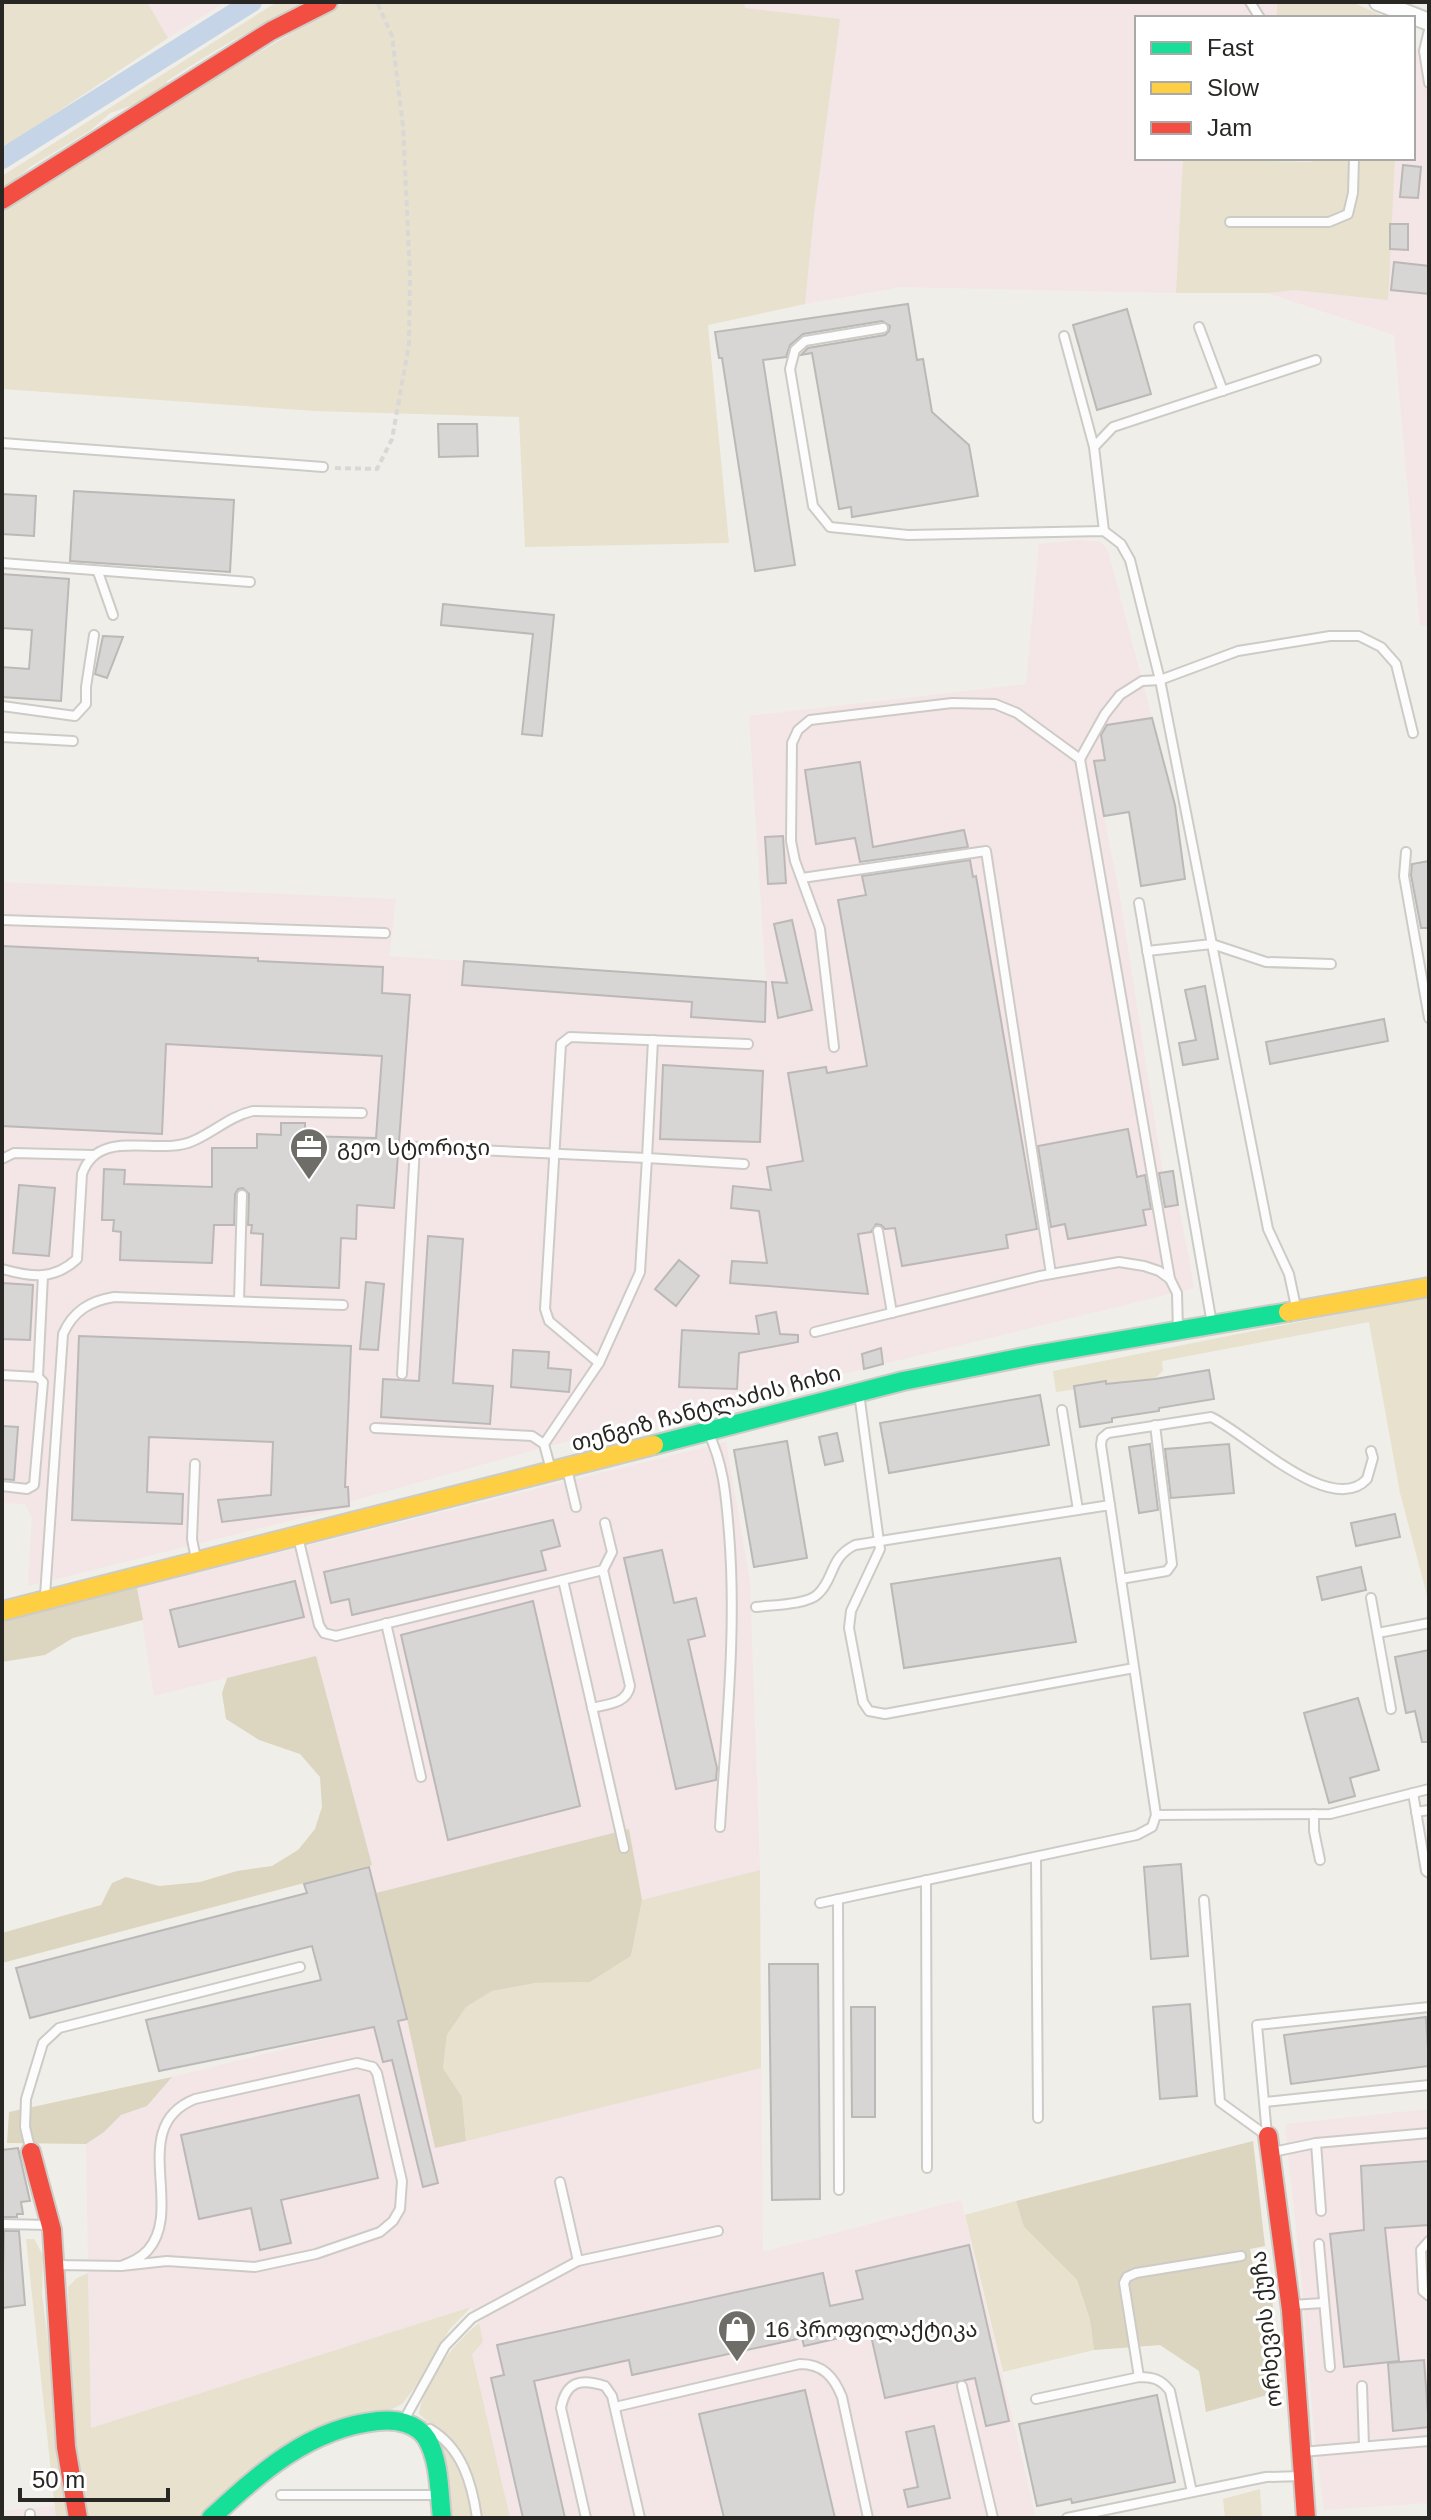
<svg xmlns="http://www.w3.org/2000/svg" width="1431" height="2520" font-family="Arial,'Noto Sans Georgian',sans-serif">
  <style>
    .commercial { fill: #f4e5e7 }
    .green { fill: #e7e1ce }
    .forest { fill: #dcd5bf }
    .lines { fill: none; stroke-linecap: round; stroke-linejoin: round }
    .canal { stroke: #c5d4e7; stroke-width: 20 }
    .building { fill: #d7d6d5; stroke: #bbb9b8; stroke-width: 2 }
    .lane-casing { stroke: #cdcbc6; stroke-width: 12 }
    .street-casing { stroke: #cdcbc6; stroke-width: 20 }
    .fast-casing { stroke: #cdcbc6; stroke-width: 22 }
    .slow-casing { stroke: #cdcbc6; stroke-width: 22 }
    .jam-casing { stroke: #cdcbc6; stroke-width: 22 }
    .path { stroke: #d9d8d6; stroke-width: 4; stroke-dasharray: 6 4; stroke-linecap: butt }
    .lane { stroke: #fdfcfc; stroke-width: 8 }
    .street { stroke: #fdfcfc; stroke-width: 16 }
    .fast { stroke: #16e098; stroke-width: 18 }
    .slow { stroke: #ffcf43; stroke-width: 18 }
    .jam { stroke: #f24e42; stroke-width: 18 }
    .labels { text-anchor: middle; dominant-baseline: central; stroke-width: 6; stroke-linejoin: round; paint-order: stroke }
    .poi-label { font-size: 22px; fill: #292723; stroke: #fff; text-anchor: start }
    .street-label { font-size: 22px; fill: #292723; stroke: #fff }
  </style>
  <rect width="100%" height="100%" fill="#f0eee8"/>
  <g class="commercial">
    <path d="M147,2h78l-57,36z"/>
    <path d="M744,2h533v16h-140v140h176v4l-130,-3 -7,134 -275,-6 -96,17 9,-90 26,-195 -96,-11z"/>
    <path d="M1413,47l16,6v572l-9,1 -26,-291 -127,-42 28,-3 95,-41 5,-91h18z"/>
    <path d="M1080,540l21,2 7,9 67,254 -71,12 16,80 48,309h11l15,82 -649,159 -196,55v4l-321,80 4,-69 -7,-13 -23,-1v-621l394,17 -7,57 377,26 -17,-266 277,-32 13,-140z"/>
    <path d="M726,1442l24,140 10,288 -118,30 -13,-71 -253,64 -7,-26 3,-2 -56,-209 -162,40 -17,-108z"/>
    <path d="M407,2019l28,129 326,-80 2,184 198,-52 75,318h-526l-39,-164 12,-12 -4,-19 -8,-16 -380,121 -5,-284 18,-12 17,-17 27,-9 24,-29z"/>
    <path d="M1429,2109v391l-2,3 -103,7 -9,-68 -13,-158 -17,-160z"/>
    <path d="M54,2506l2,12h-54v-7z"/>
  </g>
  <g class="green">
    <path d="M2,2h145l21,36 -166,111z"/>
    <path d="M277,2h33c-50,21 -97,49 -143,79v6l-28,16 -29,10 -19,17 -61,37 -28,23v-14z"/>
    <path d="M345,2h399l1,6 95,11 -26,195 -9,90 -97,21 21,218 -204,4 -6,-130 -204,-6 -313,-22v-181l208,-127z"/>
    <path d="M1277,2h75l35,16h-110z"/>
    <path d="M1313,158h82l-7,142 -93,-10 -28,3h-91l7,-134 129,3z"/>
    <path d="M1429,1296v307l-29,-110 -31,-171 -207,39 1,10 -8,7 -99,14 -3,-21z"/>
    <path d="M760,1870l1,198 -295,73 -4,-44 -19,-29 4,-33 19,-28 26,-16 44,-8 54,-1 41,-26 11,-56z"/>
    <path d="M1016,2201l8,26 53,53 13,40 4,30 -91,22 -38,-157z"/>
    <path d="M26,2239h8l9,16 -1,39 28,224h-14z"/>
    <path d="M88,2273l3,155 380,-121 -22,23 -29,51 -18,23 -180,92 -23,22h-114l-12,-74 -5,-157 9,-9z"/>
    <path d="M479,2323l4,19 -11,12 38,164h-57c-5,-33 -5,-83 -34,-104 6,-34 34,-70 60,-91z"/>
    <path d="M1260,2489l2,29h-37l-2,-19z"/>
  </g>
  <g class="forest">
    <path d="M137,1588l6,32 -70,18 -28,17 -43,7v-41z"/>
    <path d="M316,1656l56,209 -370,98v-30l99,-28 11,-22 14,-6 33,9 41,-4 37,-11 35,-5 26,-16 17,-21 7,-22 -2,-30 -20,-23 -41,-14 -33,-21 -4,-26 5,-15z"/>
    <path d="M629,1829l13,71 -11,56 -41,26 -54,1 -44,8 -26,16 -19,28 -4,33 19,29 4,44 -31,7 -28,-129 -31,-126z"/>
    <path d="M172,2077l-25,29 -26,9 -17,17 -18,12 -79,-1 2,-31z"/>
    <path d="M1253,2141l12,105 -15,3 4,23 9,6 9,15 6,99 -72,20 -7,-41 -39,-26 -66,5 -4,-30 -13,-40 -53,-53 -8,-26z"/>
  </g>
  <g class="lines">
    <path class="canal" d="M2,159l250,-157"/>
  </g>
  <g class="building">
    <path d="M1403,165l18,2 -3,31 -18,-1z"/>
    <path d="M1390,224h18v26l-18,-1z"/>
    <path d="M1394,262l35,4v28l-38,-4z"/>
    <path d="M908,304l9,56 6,-1 9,53 37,33 9,51 -126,21 -1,-10 -12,2 -27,-156 -11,2 7,-7 77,-13 4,-4 1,-5 -8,-5 -79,13 -13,11 -4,12 -23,3 32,205 -40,6 -33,-213h-3l-4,-26z"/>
    <path d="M1127,309l24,85 -54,16 -24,-85z"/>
    <path d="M438,424h39l1,32 -39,1z"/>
    <path d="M74,491l160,9 -4,72 -160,-11z"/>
    <path d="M2,494l34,2 -2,40 -32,-2z"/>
    <path d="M2,574l67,5 -8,122 -59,-4v-30l27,2 3,-39 -30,-2z"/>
    <path d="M443,604l111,11 -12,121 -20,-2 11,-100 -92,-9z"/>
    <path d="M103,636l20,1 -16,41 -12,-4z"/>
    <path d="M1152,718l23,87 10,74 -44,7 -12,-74 -25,4 -10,-55 11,-1 -4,-25 6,-10z"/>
    <path d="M860,762l13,85 91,-17 4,17 -108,15 -5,-24 -39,6 -11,-74z"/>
    <path d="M783,836l3,47 -18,1 -3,-47z"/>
    <path d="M970,860l3,17 3,-1 61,353 -31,6 2,13 -106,18 -7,-38 -10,1 -4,-4 -5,-1 -5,8 -13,2 10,60 -138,-11 2,-22 35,2 -8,-52 -28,-3 2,-22 38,4 -4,-23 36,-6 -15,-88 38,-6 1,6 40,-7 -29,-166 28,-5 -4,-19z"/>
    <path d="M1429,861v67h-8l-10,-53 1,-11z"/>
    <path d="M792,920l20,90 -34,8 -6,-36 15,1 -13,-59z"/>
    <path d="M2,946l256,12v3l125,6 -1,26 28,2 -16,213 -37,-3 -1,34 -15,-1 -2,50 -78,-3 2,-51 -12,-1 1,-8h-4l1,-31 -6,-6 -5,1 -3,5 -1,31h-20l-2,38 -92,-3 1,-28 -8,-1 1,-11h-12l2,-51 21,1 -1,14 88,3v-39h45v-14l24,1v-12h24v13l71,2 6,-82 -216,-12 -4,90 -160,-8z"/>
    <path d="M464,961l302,21 -1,40 -74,-5 1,-15 -230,-17z"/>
    <path d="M1205,986l13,73 -35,6 -4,-22 17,-3 -11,-50z"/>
    <path d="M1384,1019l4,22 -118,23 -4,-22z"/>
    <path d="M663,1065l100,6 -3,71 -100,-3z"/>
    <path d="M1128,1129l9,48 8,-2 6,34 -8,1 3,15 -78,14 -3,-15 -14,3 -13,-81z"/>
    <path d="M1173,1171l5,34 -13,2 -6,-34z"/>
    <path d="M19,1185l36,3 -6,68 -36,-3z"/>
    <path d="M428,1236l35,3 -10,144 40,3 -3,38 -109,-7 2,-38 36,2z"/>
    <path d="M679,1260l20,16 -23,30 -21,-17z"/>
    <path d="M366,1282l18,2 -6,66 -18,-1z"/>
    <path d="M2,1283l31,2 -3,55 -28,-1z"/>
    <path d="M776,1312l4,22 18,1v7l-59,11 -2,36 -58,-2 3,-57 77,4 -3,-18z"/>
    <path d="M79,1336l272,10 -6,141h3l1,19 -127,16 -4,-22 53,-5 2,-53 -124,-5 -2,55 36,2 -1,30 -110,-4z"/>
    <path d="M881,1348l2,16 -19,5 -2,-15z"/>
    <path d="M513,1350l36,2 -1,16 23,2 -2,22 -58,-5z"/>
    <path d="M1209,1370l5,29 -55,9v3l-47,7v4l-32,5 -6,-41 32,-5v3l49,-5z"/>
    <path d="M1040,1395l9,50 -160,28 -9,-50z"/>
    <path d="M2,1426l16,1 -4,53 -12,-1z"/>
    <path d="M837,1433l6,28 -18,4 -6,-28z"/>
    <path d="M787,1441l20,117 -53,9 -20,-117z"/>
    <path d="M1150,1444l8,66 -19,3 -10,-66z"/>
    <path d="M1229,1444l5,49 -63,5 -6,-49z"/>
    <path d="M1395,1514l5,23 -44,9 -5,-23z"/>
    <path d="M553,1520l7,26 -19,5 5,19 -194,45 -3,-16 -18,4 -7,-31z"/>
    <path d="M662,1550l12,53 22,-5 9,38 -17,4 29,128 -1,12 -40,9 -52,-231z"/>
    <path d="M1060,1558l16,84 -172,26 -13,-84z"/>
    <path d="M1361,1567l5,23 -44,10 -5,-23z"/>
    <path d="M295,1581l9,36 -125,30 -9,-37z"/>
    <path d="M533,1601l47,205 -132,34 -47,-205z"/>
    <path d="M1429,1650v92h-7l-7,-31 -9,2 -11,-56z"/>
    <path d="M1358,1698l21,72 -29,8 5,18 -26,7 -25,-90z"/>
    <path d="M1181,1864l7,92 -37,3 -7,-92z"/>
    <path d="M369,1867l38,152 -9,2 40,162 -15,4 -31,-127 -9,2 -9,-35 -215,44 -13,-51 175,-40 -9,-34 -282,72 -14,-50 291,-75 -3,-9z"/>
    <path d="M769,1964h49l2,235 -48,1z"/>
    <path d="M1190,2004l7,92 -37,3 -7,-92z"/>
    <path d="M851,2007h24v110h-23z"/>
    <path d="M1426,2017l3,49 -138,18 -7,-49z"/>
    <path d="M359,2095l19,83 -97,22 10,43 -31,7 -9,-42 -52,11 -18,-84z"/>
    <path d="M18,2148l12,53 -9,1 2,12h-6v3h-15v-67z"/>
    <path d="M1429,2161v64l-44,3 14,133 -55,6 -14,-133 34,-4 -3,-64z"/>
    <path d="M4,2231h15l6,74 -23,3z"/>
    <path d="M969,2245l40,176 -23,5 -11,-48 -90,20 -15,-67 -66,15 -2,-8 -170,37 -3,-15 -95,21 31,137h-42l-32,-140 13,-3 -7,-30 326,-72 7,33 33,-7 -7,-28z"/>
    <path d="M1424,2360l5,67 -36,4 -5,-68z"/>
    <path d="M805,2390l30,128h-111l-25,-104z"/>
    <path d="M1157,2395l18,87 -103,21 -1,-4 -34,7 -18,-82z"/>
    <path d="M934,2426l16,72 -42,9 -4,-17 14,-3 -12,-55z"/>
  </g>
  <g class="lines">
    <g class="lane-casing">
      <g id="lane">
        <path d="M1250,2l10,16"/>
        <path d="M1429,30l-5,21 5,32"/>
        <path d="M1230,222h99l19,-8 5,-21 1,-35"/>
        <path d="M1199,327l24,64"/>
        <path d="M883,328l-78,13 -10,9 -5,19 23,137 17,21 78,8 196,-4 17,13 9,16 30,120 108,549 21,45 7,33"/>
        <path d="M1064,336l30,111"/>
        <path d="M2,443l321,24"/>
        <path d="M1104,531l-10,-84 19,-20 203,-67"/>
        <path d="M2,563l248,19"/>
        <path d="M98,572l15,43"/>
        <path d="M2,706l73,10 11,-12v-17l8,-52"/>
        <path d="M2,737l71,4"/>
        <path d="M1080,759l25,-45 15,-19 22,-14 18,-1 78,-29 92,-15h29l22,11 15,17 17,69"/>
        <path d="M1406,852l-2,24 25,142"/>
        <path d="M802,878l184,-27 65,423"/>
        <path d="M1139,903l73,421"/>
        <path d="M2,920l383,13"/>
        <path d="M1147,951l65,-7 54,18 65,2"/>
        <path d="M653,1040l-6,118 97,6"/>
        <path d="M834,1047l-14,-118 -25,-68 -4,-20 1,-98 6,-13 12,-10 142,-17 43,1 22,9 63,46 90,520 7,14 1,37"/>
        <path d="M2,1159l12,-6 79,2"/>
        <path d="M878,1231l14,82"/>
        <path d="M2,1269c29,8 51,12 75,-10l5,-85c17,-48 75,-17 111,-33 21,-9 37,-25 60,-30l109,2"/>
        <path d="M239,1301l3,-106"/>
        <path d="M815,1332l225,-56 79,-14 25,4 15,5 11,8"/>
        <path d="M599,1363l-50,-42 -4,-12 16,-265 9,-7 178,7"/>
        <path d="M402,1374l13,-227 232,11 -7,114 -41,91 -55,81"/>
        <path d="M2,1375l36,2 5,5 -9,103 -7,4 -25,-3"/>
        <path d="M38,1377l5,-102"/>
        <path d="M859,1393l21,156 -29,62 -2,17 14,74 6,9 16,3 249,-46"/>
        <path d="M1062,1410l16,100"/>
        <path d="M375,1428l157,8 12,8 7,26"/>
        <path d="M708,1432c16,33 18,65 21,101 8,98 -3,196 -9,294"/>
        <path d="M195,1464l-3,75 4,20"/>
        <path d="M567,1469l9,38"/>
        <path d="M1110,1505l-9,-60 1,-7 6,-5 103,-16c36,17 120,101 156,62l6,-21 -2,-7"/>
        <path d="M298,1537l21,88 5,8 12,3 267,-66"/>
        <path d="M1121,1579l46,-8 5,-7 -17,-139"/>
        <path d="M563,1580l61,268"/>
        <path d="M45,1596l18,-262c10,-23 27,-33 51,-37l229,8"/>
        <path d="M1371,1598l20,111"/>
        <path d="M756,1607c15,-2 51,-2 62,-13 17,-16 11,-36 37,-49l255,-40 46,310 -4,12 -15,8 -317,68"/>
        <path d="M386,1623l35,154"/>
        <path d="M1378,1633l51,-10"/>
        <path d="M592,1708c15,-4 35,-4 38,-22l-27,-116 9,-18 -7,-29"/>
        <path d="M1413,1793l13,78 3,2"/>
        <path d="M1416,1812l13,-2"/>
        <path d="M1314,1814v17l6,29"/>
        <path d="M1156,1815l174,-1 99,-25"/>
        <path d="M1036,1857l2,261"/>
        <path d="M926,1880l1,288"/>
        <path d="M838,1899l1,291"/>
        <path d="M1204,1900l16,202 47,34"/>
        <path d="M357,2063l16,4 4,6 25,108 -2,28 -7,12 -13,11 -64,22 -61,13 -88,-6 -46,5c10,-4 20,-8 27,-16 37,-42 -21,-124 47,-151z"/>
        <path d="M1265,2102l164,-17"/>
        <path d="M1267,2135l-10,-110 172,-18"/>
        <path d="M31,2152l-6,-25 1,-28 17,-56 16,-15 241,-61"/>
        <path d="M1273,2152l43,-9"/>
        <path d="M560,2182l18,79"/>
        <path d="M1321,2211l-5,-68 113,-10"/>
        <path d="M2,2224l47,1"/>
        <path d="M1429,2241l-8,9 2,41 6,5"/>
        <path d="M1319,2244l11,123"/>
        <path d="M57,2265l64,1"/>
        <path d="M1292,2305l31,-2"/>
        <path d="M1139,2377l-15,-94 3,-6 9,-4 105,-17"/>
        <path d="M962,2386l31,132"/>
        <path d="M1362,2386l2,60"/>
        <path d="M1036,2399l103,-22c14,0 22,2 31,14l22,101"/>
        <path d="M615,2407l185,-43c23,0 34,13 42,33l26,121"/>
        <path d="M404,2420l41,-74 27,-28 106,-57 140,-30"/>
        <path d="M430,2429c32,19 42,54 47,89"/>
        <path d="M1302,2452l127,-11"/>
        <path d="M281,2495h156"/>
        <path d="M30,2514v4"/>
        <path d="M586,2518l-25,-110c5,-27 20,-30 44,-22l7,10 28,122"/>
        <path d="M1067,2518l199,-41 36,-1"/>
      </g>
    </g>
    <g class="street-casing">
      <path id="street" d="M1378,2l51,20"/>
    </g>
    <g class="fast-casing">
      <g id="fast">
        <path d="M654,1445l249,-64 131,-26 254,-43"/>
        <path d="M211,2518c49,-45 98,-90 167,-97 18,-2 39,2 49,18 13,23 12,54 15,79"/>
      </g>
    </g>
    <g class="slow-casing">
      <g id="slow">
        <path d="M1288,1312l141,-25"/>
        <path d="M2,1611l652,-166"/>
      </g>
    </g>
    <g class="jam-casing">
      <g id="jam">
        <path d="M2,200l269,-169 57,-29"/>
        <path d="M1268,2136l23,174 15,208"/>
        <path d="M31,2152l21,78 14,217 12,71"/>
      </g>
    </g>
    <path class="path" d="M335,468l42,1 15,-30 17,-95 1,-69 -7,-149 -11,-90 -15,-34"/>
    <use href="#lane" class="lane"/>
    <use href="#street" class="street"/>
    <use href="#fast" class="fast"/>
    <use href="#slow" class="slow"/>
    <use href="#jam" class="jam"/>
  </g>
  <defs>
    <g id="office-pin" transform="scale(2)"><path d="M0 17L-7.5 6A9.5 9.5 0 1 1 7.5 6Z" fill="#6f6d68" stroke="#fff"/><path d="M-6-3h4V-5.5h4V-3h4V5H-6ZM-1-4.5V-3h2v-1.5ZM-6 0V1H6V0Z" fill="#fff"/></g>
    <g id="shop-pin" transform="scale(2)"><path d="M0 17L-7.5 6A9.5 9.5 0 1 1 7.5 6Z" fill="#6f6d68" stroke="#fff"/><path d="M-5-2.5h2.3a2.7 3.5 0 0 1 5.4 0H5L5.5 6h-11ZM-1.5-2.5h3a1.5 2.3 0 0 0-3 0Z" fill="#fff"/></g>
  </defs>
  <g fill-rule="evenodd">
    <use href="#office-pin" x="309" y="1147"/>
    <use href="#shop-pin" x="737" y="2329"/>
  </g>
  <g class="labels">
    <g class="poi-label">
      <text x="337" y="1147">გეო სტორიჯი</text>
      <text x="765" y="2329">16 პროფილაქტიკა</text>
    </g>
    <g class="street-label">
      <text transform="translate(706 1408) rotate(-15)">თენგიზ ჩანტლაძის ჩიხი</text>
      <text transform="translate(1266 2329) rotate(-96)">ორხევის ქუჩა</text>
    </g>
  </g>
  <rect width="1431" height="2520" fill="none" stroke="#292723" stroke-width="8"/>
  <rect x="1135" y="16" width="280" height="144" fill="#ffffff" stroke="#a9a9a7" stroke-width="2"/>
  <rect x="1151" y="42" width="40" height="12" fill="#16e098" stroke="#a9a9a7" stroke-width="2"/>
  <text x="1207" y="56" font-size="24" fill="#292723">Fast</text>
  <rect x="1151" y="82" width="40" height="12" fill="#ffcf43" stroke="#a9a9a7" stroke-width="2"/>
  <text x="1207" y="96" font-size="24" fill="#292723">Slow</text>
  <rect x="1151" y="122" width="40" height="12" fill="#f24e42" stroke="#a9a9a7" stroke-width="2"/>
  <text x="1207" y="136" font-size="24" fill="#292723">Jam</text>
  <path d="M20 2488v12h148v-12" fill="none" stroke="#292723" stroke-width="4"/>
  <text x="32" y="2488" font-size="24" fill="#292723" stroke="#ffffff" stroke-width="6" paint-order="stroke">50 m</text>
</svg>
